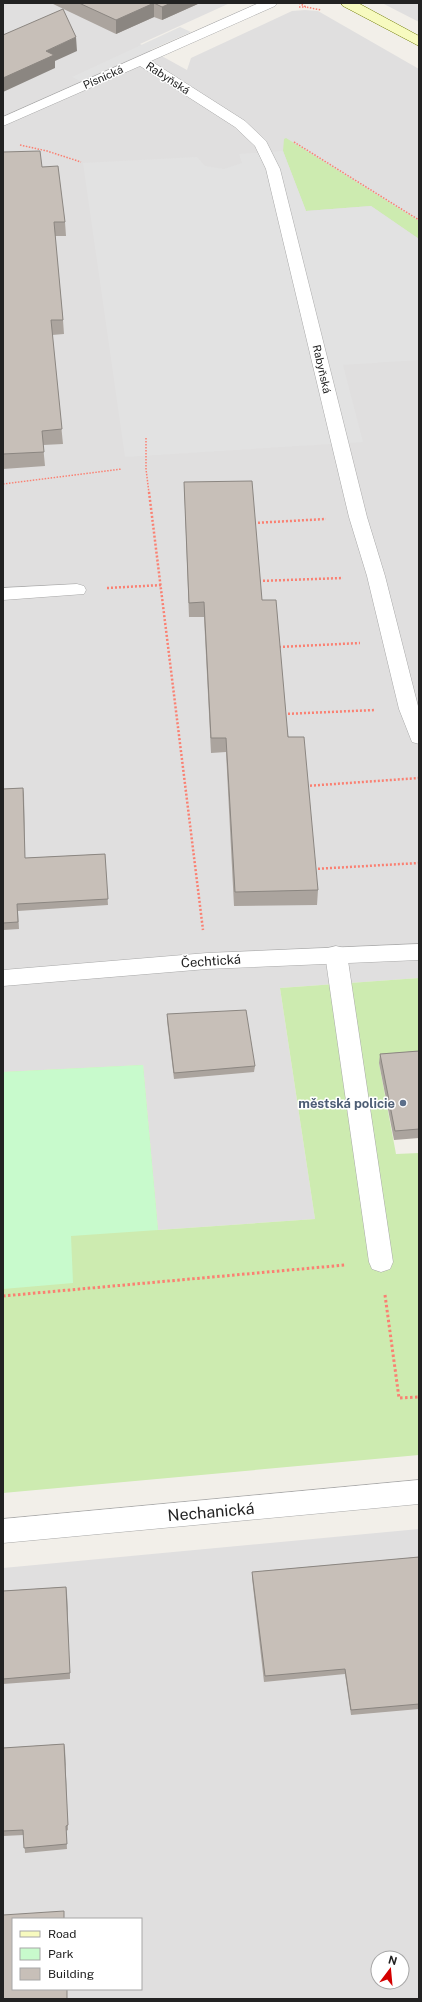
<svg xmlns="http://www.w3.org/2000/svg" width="422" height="2002" font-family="'Public Sans',sans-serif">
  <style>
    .residential { fill: #e0dfdf; fill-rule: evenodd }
    .grass { fill: #cdebb0 }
    .park { fill: #c8facc }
    .parking { fill: #e2e2e2 }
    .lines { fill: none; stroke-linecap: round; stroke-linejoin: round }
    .lane-casing { stroke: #a9a9a9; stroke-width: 1 }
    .street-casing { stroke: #a9a9a9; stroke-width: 1 }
    .secondary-casing { stroke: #707d05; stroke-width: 1 }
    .path-far2 { stroke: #fa8072; stroke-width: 1.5; stroke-dasharray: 1.5 1.5; stroke-linecap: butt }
    .path-far1 { stroke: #fa8072; stroke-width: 2.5; stroke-dasharray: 2 2; stroke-linecap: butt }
    .path { stroke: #fa8072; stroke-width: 3; stroke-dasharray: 2.5 2.5; stroke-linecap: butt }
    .lane { fill: #fff; fill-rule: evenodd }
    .street { fill: #fff; fill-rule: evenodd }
    .secondary { fill: #f7fabf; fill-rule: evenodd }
    .wall { fill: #aba49e }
    .shaded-wall { fill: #8b8681 }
    .building { fill: #c7bfb8; stroke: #8b8681 }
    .service-dot { fill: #5c6f8a; stroke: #fff; stroke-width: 1.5 }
    .labels { text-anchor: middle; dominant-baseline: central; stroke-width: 3; stroke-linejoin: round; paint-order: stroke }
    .far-street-label { font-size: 11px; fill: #222; stroke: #fff }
    .street-label { font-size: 13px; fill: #222; stroke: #fff }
    .service-label { font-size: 13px; font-weight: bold; fill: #4e5e75; stroke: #fff; text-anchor: end }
    .near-street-label { font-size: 16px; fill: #222; stroke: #fff }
  </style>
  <rect width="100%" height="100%" fill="#f2efe9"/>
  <g class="residential">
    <path d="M3,3h227l-90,41 47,26 4,-12 101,-47 13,-1 13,1 101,58v909l-139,10 35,231 -157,11 -15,-165 -140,7z"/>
    <path d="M382,3h37v19z"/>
    <path d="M419,1529v470h-416v-431zM13,1919h128v70h-128zM378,1958h24v24h-24z"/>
  </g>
  <g class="grass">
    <path d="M286,138l133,83v18l-48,-33 -65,5 -23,-60 1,-12z"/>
    <path d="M419,978v82l-40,3 17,91 23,-1v302l-416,38v-421l140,-7 15,165 157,-11 -35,-231z"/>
  </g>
  <path class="park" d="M143,1065l15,165 -87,6 2,47 -70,6v-217z"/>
  <g class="parking">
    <path d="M180,27l11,5 -111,49 -8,-4z"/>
    <path d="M283,151l23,60 65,-5 48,33v121l-76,5 20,77 -238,15 -42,-294 114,-6 8,9 19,3 18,-6 -3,-9z"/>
  </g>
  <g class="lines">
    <g class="lane-casing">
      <g id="lane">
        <path d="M77,584l7,2 2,4 -2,4 -81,6v-12z"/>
        <path d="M336,946l8,2 3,6 46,308 -3,7 -9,3 -9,-3 -3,-7 -44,-308 3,-6z"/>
      </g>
    </g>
    <g class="street-casing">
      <g id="street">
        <path d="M259,3h18l-2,3 -124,55 94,60 21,20 14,28 87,348 18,59 34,134v34l-7,-2 -13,-33 -32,-133 -18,-59 -83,-348 -11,-23 -20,-19 -95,-61 -137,60v-9z"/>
        <path d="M419,944v16l-212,9 -204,17v-16l204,-17z"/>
        <path d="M419,1480v24l-416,39v-24z"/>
      </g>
    </g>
    <g class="secondary-casing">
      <path id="secondary" d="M341,3h17l61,33v10l-76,-40z"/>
    </g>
    <g class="path-far2">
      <path d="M299,3l7,4 15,3"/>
      <path d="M299,7h7"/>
      <path d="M294,142l125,78"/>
      <path d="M20,145l27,6 34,11"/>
      <path d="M146,438v31l3,24"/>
      <path d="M3,484l119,-15"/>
    </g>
    <g class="path-far1">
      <path d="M149,492l54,438"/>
      <path d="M254,523l72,-4"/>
      <path d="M259,581l84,-3"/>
      <path d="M107,588l55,-3"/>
      <path d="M279,647l81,-4"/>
      <path d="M284,714l91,-4"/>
      <path d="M306,786l113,-8"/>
      <path d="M314,869l105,-6"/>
    </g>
    <g class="path">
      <path d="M385,1295l14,103 20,-1"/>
      <path d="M3,1296l342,-31"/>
    </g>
    <use href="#lane" class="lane"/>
    <use href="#street" class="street"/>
    <use href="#secondary" class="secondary"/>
  </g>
  <g class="wall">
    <path d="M51,3h149l-38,17 -8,-3 -38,17z"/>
    <path d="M3,152l39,15 23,55 1,14h-11l8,84 1,14 -12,1 11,109 -20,1 2,21 -42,3z"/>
    <path d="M184,482l78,118 56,290 -1,15 -83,1 -8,-154 -15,1 -7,-136h-15z"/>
    <path d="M23,788l2,70 80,-4 3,51 -90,6 1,18 -16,1v-141z"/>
    <path d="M167,1014l88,52 -1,6 -80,7 -7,-58z"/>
    <path d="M419,1051v87l-25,2 -15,-77 1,-9z"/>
    <path d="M419,1557v152l-68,6 -6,-41 -81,8 -12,-104v-6z"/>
    <path d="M66,1587l4,92 -67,5v-93z"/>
    <path d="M64,1744l4,86 -2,1 1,18 -42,4 -1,-18 -21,1v-88z"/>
  </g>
  <g class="shaded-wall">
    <path d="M154,3v14l-38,17v-14z"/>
    <path d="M171,3h29l-38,17v-13z"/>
    <path d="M76,37l1,14 -22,10v7l-52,24v-14l43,-27z"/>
    <path d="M23,788l1,7 1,70v-7z"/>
    <path d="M66,1587l1,6 3,86v-6z"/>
    <path d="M64,1744l1,5 3,81v-5z"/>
  </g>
  <g class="building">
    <path d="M79,3h92l-9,4 -8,-4 -38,17z"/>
    <path d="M63,9l13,28 -30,14 8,4 -51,23v-43z"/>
    <path d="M40,151l2,16 16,-1 7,56h-11l9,98h-12l11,109 -20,2 2,21 -41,2v-302z"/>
    <path d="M252,481l10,119h14l12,137h16l14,153 -83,2 -9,-154h-15l-7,-136 -15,1 -5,-121z"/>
    <path d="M23,788l2,70 80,-4 3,45 -91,5 1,18 -15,1v-134z"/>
    <path d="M246,1010l9,56 -81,7 -7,-59z"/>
    <path d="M419,1051v78l-24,2 -15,-77z"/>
    <path d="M419,1557v147l-68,6 -6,-41 -80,7 -13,-104z"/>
    <path d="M66,1587l4,86 -67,6v-88z"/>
    <path d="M64,1744l4,81 -2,1 1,18 -43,4 -1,-18 -20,1v-83z"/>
    <path d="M64,1911v8h-51v70h54v10h-64v-84z"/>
  </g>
  <circle class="service-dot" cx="403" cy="1103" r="4"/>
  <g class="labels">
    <g class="far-street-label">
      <text transform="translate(103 77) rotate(-24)">Písnická</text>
      <text transform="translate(168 78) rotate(33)">Rabyňská</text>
      <text transform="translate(322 369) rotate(77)">Rabyňská</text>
    </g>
    <g class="street-label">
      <text transform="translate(211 961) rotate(-4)">Čechtická</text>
    </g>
    <g class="service-label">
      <text x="395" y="1103">městská policie</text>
    </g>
    <g class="near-street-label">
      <text transform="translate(211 1512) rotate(-5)">Nechanická</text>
    </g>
  </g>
  <rect width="422" height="2002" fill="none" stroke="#222222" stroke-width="8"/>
  <rect x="12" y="1918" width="130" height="72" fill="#ffffff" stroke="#a7a7a7"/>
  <rect x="20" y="1931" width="20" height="6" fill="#f7fabf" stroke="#a7a7a7"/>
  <text x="48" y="1938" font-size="12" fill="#222222">Road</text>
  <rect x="20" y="1948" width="20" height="12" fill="#c8facc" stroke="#a7a7a7"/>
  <text x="48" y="1958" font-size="12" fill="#222222">Park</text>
  <rect x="20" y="1968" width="20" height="12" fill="#c7bfb8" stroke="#a7a7a7"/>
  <text x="48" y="1978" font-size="12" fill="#222222">Building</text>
  <g transform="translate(390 1970) rotate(16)"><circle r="19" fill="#ffffff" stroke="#a7a7a7"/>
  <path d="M0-3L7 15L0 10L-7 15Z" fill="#d40000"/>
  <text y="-6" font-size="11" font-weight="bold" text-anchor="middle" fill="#222222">N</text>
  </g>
</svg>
